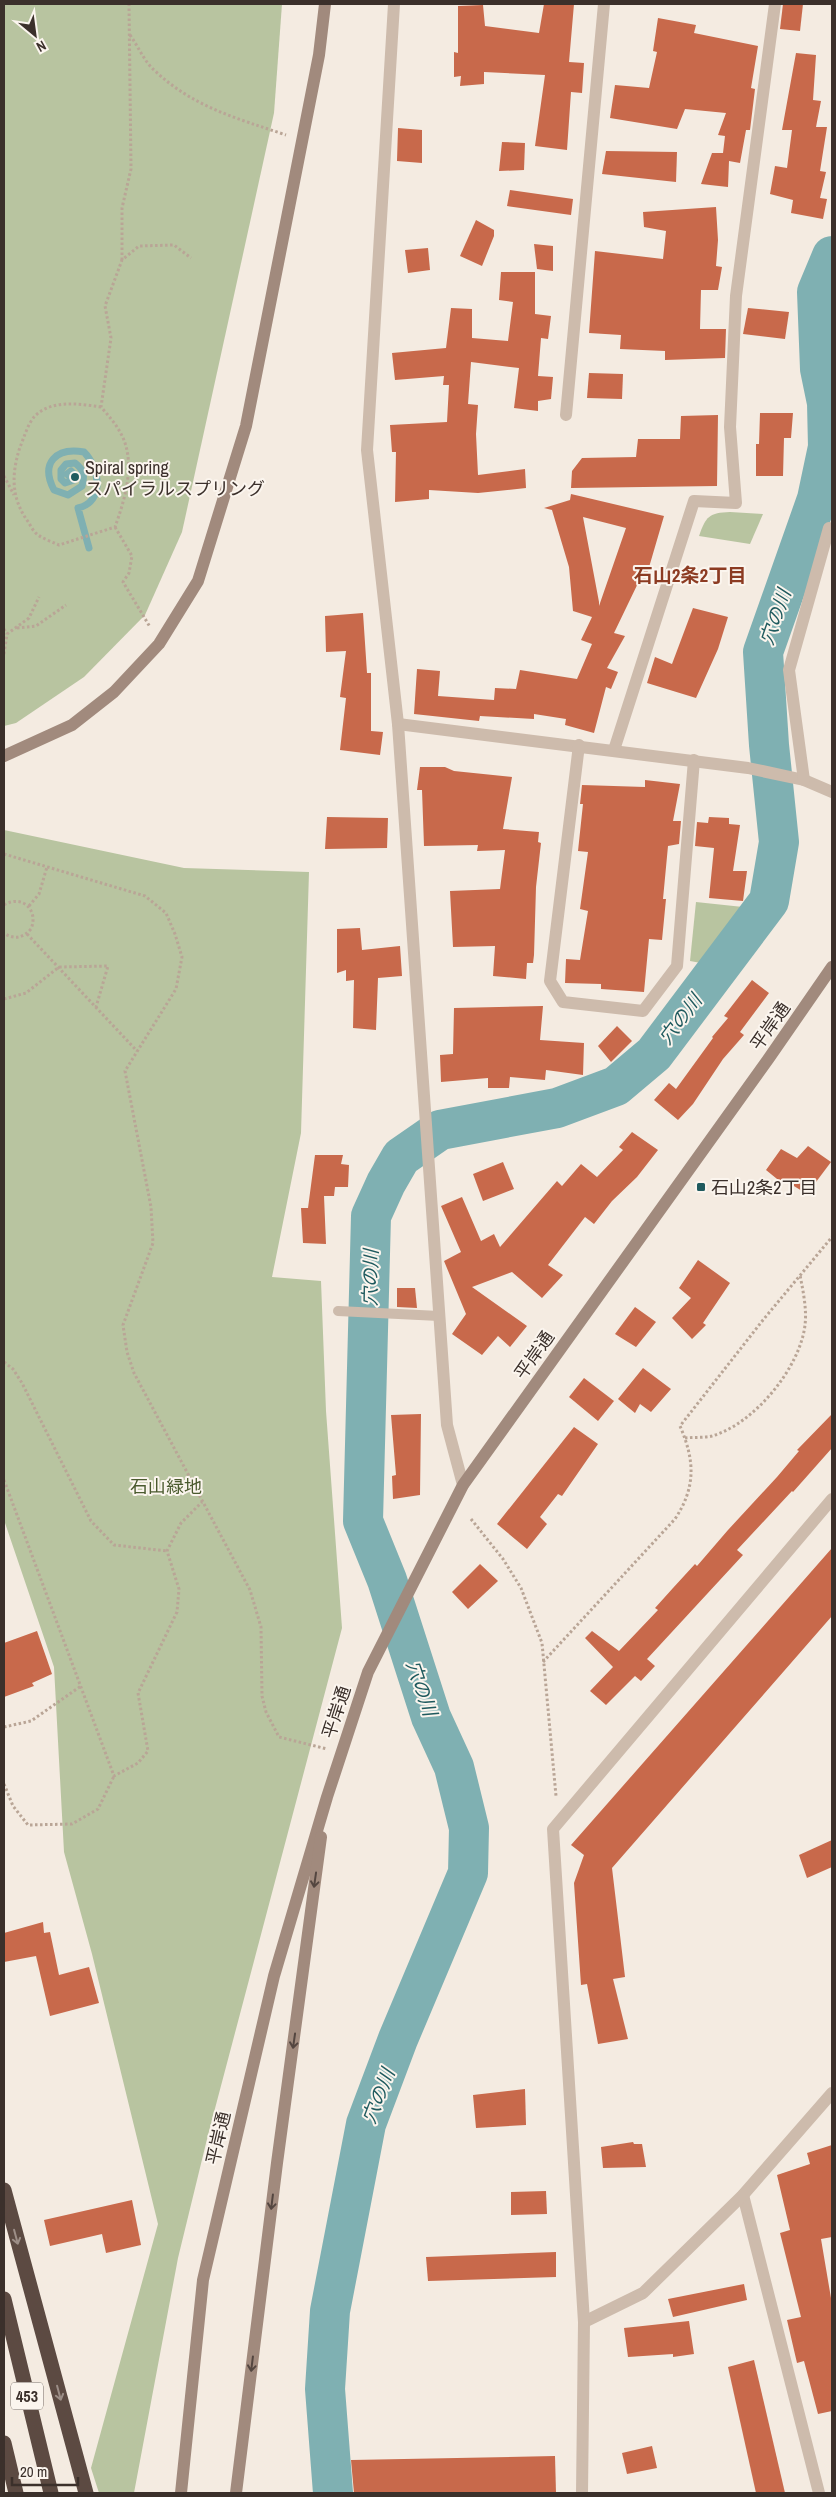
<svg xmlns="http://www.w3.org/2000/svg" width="836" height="2497" font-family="'Archivo Narrow','Noto Sans JP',sans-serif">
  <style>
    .green { fill: #b8c4a0 }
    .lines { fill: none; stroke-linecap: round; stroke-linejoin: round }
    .stream { stroke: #7fb0b2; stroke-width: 7 }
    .river { stroke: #7fb0b2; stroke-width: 40 }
    .building { fill: #c8694b; fill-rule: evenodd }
    .path { stroke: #b9a596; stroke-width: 3; stroke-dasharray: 2.5 2.5; stroke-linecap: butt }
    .lane { stroke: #cdbbac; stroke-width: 10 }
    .street { stroke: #cdbbac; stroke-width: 12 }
    .secondary { stroke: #a18a7d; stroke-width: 12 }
    .highway { stroke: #5c4a42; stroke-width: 15 }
    .oneway { stroke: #544640 }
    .oneway2 { stroke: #9c8e87 }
    .poi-dot { fill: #1f5a5e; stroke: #fbf5ee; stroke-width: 2 }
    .labels { text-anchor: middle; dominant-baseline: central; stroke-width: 4; stroke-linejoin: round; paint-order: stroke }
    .shield { fill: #fbf5ee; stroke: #756b66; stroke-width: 1 }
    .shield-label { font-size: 16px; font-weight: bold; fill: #3b302b }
    .poi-label { font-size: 18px; fill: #3b302b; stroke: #fbf5ee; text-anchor: start }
    .street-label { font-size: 18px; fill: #3b302b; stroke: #fbf5ee }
    .park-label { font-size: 18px; fill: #4a5a2e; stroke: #fbf5ee }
    .neighbourhood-label { font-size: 19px; font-weight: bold; fill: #8c3b22; stroke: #fbf5ee }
    .water-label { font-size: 19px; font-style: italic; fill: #1f5a5e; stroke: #fbf5ee }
  </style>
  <rect width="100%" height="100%" fill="#f4ebe1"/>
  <g class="green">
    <path d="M4,4h278l-8,109 -92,419 -37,83 -61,62 -68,46 -12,3z"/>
    <path d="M730,512l33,2 -13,30 -51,-8c7,-20 10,-23 31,-24z"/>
    <path d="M4,830l180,38 125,4 -8,261 -29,144 49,4 5,130 16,217 -134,507 -30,123 -44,235h-35l-8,-25 67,-244 -66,-270 -28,-102 -10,-185 -50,-147z"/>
    <path d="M696,902l47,5 -42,56 -11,-2z"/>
  </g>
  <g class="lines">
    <path class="stream" d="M71,475l-2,1 -2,-2 4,-3 4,4 -1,5 -9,3 -4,-4v-9l5,-6 9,-1c9,7 10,12 7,23l-14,9 -14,-5c-14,-27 2,-43 30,-38 15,15 22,49 -6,56l11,40"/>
    <path class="river" d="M333,2493l-8,-104 5,-78 36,-187 32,-85 70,-166 1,-45 -15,-61 -23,-50 -44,-137 -24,-59 8,-305 15,-33 15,-26 39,-27 117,-22 59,-22 38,-32 115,-153 10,-59 -10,-97 -6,-93 54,-153 11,-52 -1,-44 -7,-34 -3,-77 15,-36"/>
  </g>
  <g class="building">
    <path d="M544,4h30l-5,58 15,1 -2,30 -11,-1 -4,58 -32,-4 10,-71 -61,-3v12l-24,2 1,-10 -7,1v-25l4,1v-47l25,-1 2,21 54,7z"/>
    <path d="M783,4h20l-3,27 -20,-2z"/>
    <path d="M658,18l38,7 -2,8 64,13 -7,42 4,1 -5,41h-4l-6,33 -11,-2 -1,26 -27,-3 11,-31h11l2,-17 -7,-1 8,-22 -41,-4 -8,20 -67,-11 5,-33 34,3 8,-36 -4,-1z"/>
    <path d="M796,53l20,2 -3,45 8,1 -5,26h11l-7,44 6,1 -6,26 7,1 -4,20 -32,-6 2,-13 -23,-6 5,-28 12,2 5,-38h-10z"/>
    <path d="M398,128l24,2v33l-25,-2z"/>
    <path d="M502,142l23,1 -1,27 -25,1z"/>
    <path d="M606,151l71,1 -1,30 -74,-8z"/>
    <path d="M510,190l63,9 -2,16 -64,-9z"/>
    <path d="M716,207l2,33 -2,26 6,1 -4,23h-17l-1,39h26l-1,29 -60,2v-9l-45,-2 1,-14 -32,-2 6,-82 68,8 3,-28 -22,-4 -1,-15z"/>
    <path d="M476,220l18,10v6l-12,30 -22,-10z"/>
    <path d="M534,244l19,2v25l-16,-2z"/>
    <path d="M428,248l2,22 -22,3 -3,-23z"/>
    <path d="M501,272h34v42l16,2 -3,23 -7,-1 -3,38 15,1 -2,22 -13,2v10l-24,-3 5,-40 -48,-6 -3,42 10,1 -2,29 2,41 47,-6 1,19 -48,5 -49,-3v9l-34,3 1,-50h-4l-2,-27 57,-3 2,-37h-6l1,-9 -49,4 -3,-27 54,-5 5,-40 21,1v29l36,3 5,-39 -14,-2z"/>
    <path d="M748,308l41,4 -4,27 -42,-5z"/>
    <path d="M589,373l34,1 -1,25 -35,-1z"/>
    <path d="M760,413h33l-2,25h-7l-1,38h-27v-32h3z"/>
    <path d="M718,415l-1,71 -146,2 1,-17 10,-13 54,-1 2,-18h42l1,-23z"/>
    <path d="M571,494l93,22 -19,65 -5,-2 -26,54 11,3 -18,32 11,4 -7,17 -5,-2 -12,46 -29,-8 1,-6 -32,-5v5l-54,-3 -1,5 -65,-7 3,-45 23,2 -2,25 56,4 1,-12 21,1 4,-19 57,9 15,-35 -11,-4 11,-23 -19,-6 -4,-44 -17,-57 -8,-2 26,-8zM583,517l43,11 -27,78v-4z"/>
    <path d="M693,608l35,9 -10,32 -22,49 -49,-15 8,-26 17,7z"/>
    <path d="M363,613l4,60h4v58l12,1 -3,23 -40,-5 6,-52 -6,-1 6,-46 -20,1 -1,-36z"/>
    <path d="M420,767h25l9,4 58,6 -9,52 36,3 -1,10 3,1 -5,44 -2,68 -1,8h-6l-1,16 -33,-3 2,-30 -42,1 -3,-56 50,-2 5,-39 -28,1 1,-6 -54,1 -2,-56h-5z"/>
    <path d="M645,780l35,4 -7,37h8l-2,23 -11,2 -5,53h3l-4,41 -13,-1 -5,53 -43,-3v-5l-36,-1 1,-24 14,1 8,-49 -8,-2 8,-57 -10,-1 5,-47h-3l2,-19 63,2z"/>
    <path d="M327,817l61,1 -1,30 -62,1z"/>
    <path d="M709,817l20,1v6l11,1 -7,46h14l-4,30 -34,-3 5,-50 -19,-2 2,-24 11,1z"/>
    <path d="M360,928l2,22 38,-4 2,30 -24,2 -2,52 -23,-2 1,-48 -8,1v-11l-9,3v-44z"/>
    <path d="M752,980l17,13 -29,39 4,3 -21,24 -30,45 -15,16 -24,-20 15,-17 7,6 37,-51 -1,-1 16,-19 -4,-2z"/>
    <path d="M543,1006l-3,34 44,3 -1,32 -37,-5 -1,10 -35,-3 -1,11h-21v-10l-47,4 -1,-27 13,-1 1,-46z"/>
    <path d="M617,1026l15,15 -21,21 -13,-16z"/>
    <path d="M632,1132l26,18 -21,27 -25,24 -18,23 -9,-7 -37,48 15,10 -21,23 -30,-26 -40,15 55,39 -17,21 -12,-11 -16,19 -30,-21 14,-20 -22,-53 17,-9 -20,-46 21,-9 19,44 13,-7 6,13 57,-66 5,5 19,-22 16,13 26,-27 -4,-3z"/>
    <path d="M808,1146l23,16 -24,32 -23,-14 -2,3 -16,-13 15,-21 16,9z"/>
    <path d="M315,1155h28l-2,9 8,1 -1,22h-13l-1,9h-10l2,48 -23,-1 -2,-35h7z"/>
    <path d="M503,1162l11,27 -31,12 -10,-27z"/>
    <path d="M698,1260l32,23 -27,40 3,2 -14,14 -20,-21 19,-20 -12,-10z"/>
    <path d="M397,1288h18l2,20 -20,-1z"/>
    <path d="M635,1307l21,15 -20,25 -21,-13z"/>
    <path d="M643,1368l28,21 -20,23 -11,-8 -5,9 -17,-14z"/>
    <path d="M584,1378l30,23 -16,20 -29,-24z"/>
    <path d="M421,1414l-1,81 -27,4 -1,-23 4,-1 -5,-60z"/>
    <path d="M832,1414v34l-39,44 -1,-1 -55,59 6,5 -96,104 8,7 -14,15 -6,-5 -29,29 -16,-14 23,-24 -28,-29 7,-7 27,20 39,-41 -3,-2 18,-20 22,-24 2,2 31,-36 49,-53 22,-26 -2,-1z"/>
    <path d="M574,1427l24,17 -36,52 -4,-2 -18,23 7,7 -20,25 -30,-25z"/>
    <path d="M832,1548v68l-220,252 13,109 -12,2 15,60 -30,5 -11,-60 -6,1 -7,-102 10,-28 -13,-10z"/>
    <path d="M480,1564l18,17 -30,28 -16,-17z"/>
    <path d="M37,1631l15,43 -20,9 2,3 -30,11v-54z"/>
    <path d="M832,1840v27l-25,11 -8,-23z"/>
    <path d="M43,1922l1,11 6,-1 9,43 30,-8 10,36 -49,13 -14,-60 -32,6v-29z"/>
    <path d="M525,2089l1,36 -50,3 -3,-33z"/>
    <path d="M633,2142l1,2h8l4,23 -43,1 -2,-21z"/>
    <path d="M832,2145v92l-11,2 11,65v107l-14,3 -14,-53 -7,2 -10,-43 14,-3 -21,-84 10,-3 -13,-55 33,-11 -3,-11z"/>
    <path d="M546,2191l1,23 -36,1v-23z"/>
    <path d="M132,2200l9,45 -35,8 -4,-19 -52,12 -6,-26z"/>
    <path d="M556,2252v25l-128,4 -2,-24z"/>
    <path d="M744,2284l3,16 -74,17 -5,-18z"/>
    <path d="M689,2321l5,33 -21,3v-3l-45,3 -4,-29z"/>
    <path d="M754,2360l31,133h-29l-28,-126z"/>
    <path d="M652,2446l5,22 -30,6 -5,-21z"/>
    <path d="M555,2456l1,37h-202l-3,-33z"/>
  </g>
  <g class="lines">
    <g class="path">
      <path d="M130,35c8,11 14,26 24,35 39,37 82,48 132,65"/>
      <path d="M122,260v-52l9,-39 -2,-165"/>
      <path d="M101,407c-21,-3 -49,-8 -66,9 -7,7 -11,22 -15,31 -9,28 -9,52 9,76 2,4 5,9 9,12 6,4 14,7 21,10l56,-18c10,-28 22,-66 5,-95 -5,-9 -12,-17 -19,-25l10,-69 -6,-32 17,-46 17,-14 35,-1 17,13"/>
      <path d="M4,476l10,19"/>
      <path d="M115,527l17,29 -3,17 -6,9 27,45"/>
      <path d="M17,628l19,-2 30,-21"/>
      <path d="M4,629l3,5"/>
      <path d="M4,654l3,-20 22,-16 10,-21"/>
      <path d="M4,854l141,42 21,17 9,21 7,23 -6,32 -51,82 26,136 2,36 -30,82 4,27 7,21 116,217 11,37 1,69 4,16 13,25 48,12"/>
      <path d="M4,905c18,-11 35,5 27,24 -8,9 -17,11 -27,4"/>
      <path d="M29,906l10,-12 8,-27"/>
      <path d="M27,934l110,117"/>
      <path d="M4,999l22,-6 33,-26 49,-1 -12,41"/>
      <path d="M4,1362l9,7 9,14 69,138 23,24 53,6"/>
      <path d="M685,1438c9,-1 19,0 27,-2 42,-12 88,-68 93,-111 2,-16 -2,-34 -5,-50"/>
      <path d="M4,1480l110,296 24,-13 10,-12 -10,-58 39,-81 2,-23 -12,-38 14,-28 21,-21"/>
      <path d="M471,1519l32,40 18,29 21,55 14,153"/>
      <path d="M543,1662l132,-143c21,-32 20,-58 5,-93l83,-106 69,-83"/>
      <path d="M4,1727l27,-6 50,-35"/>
      <path d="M4,1784l9,22 15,19 44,-1 26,-15 16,-33"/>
    </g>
    <path class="lane" d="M338,1311l101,5"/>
    <g class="street">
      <path d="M394,4l-27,446 31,274 49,701 16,60"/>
      <path d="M566,415l38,-411"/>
      <path d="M398,724l350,44 56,12 28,12"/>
      <path d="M579,745l-29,236 13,21 80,9 34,-45 17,-206"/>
      <path d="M614,750l80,-249 42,2 -6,-76 6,-131 39,-292"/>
      <path d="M804,780l-15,-110 40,-142"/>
      <path d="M743,2195l76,298"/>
      <path d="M584,2322l59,-29 100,-98 89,-102"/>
      <path d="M582,2493l2,-171 -31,-493 279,-330"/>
    </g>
    <g class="secondary">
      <path d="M4,756l68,-31 42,-33 45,-48 39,-63 48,-155 73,-371 6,-51"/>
      <path d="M181,2493l22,-213 71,-304 53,-179 41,-125 95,-187 306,-427 63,-91"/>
      <path d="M236,2493l41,-330 44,-326"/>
    </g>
    <g class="highway">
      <path d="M4,2190l82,303"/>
      <path d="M4,2299l47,194"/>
      <path d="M4,2443l12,50"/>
    </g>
  </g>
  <defs><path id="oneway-shaft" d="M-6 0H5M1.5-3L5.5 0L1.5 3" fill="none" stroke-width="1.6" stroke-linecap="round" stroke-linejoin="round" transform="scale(1.25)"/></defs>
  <g class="oneway">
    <use href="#oneway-shaft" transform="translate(315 1880) rotate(98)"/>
    <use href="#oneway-shaft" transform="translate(294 2041) rotate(98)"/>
    <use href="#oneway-shaft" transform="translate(272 2202) rotate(97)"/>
    <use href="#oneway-shaft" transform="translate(252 2364) rotate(97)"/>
  </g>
  <g class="oneway2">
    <use href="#oneway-shaft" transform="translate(16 2237) rotate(75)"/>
    <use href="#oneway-shaft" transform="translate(59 2393) rotate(75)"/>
  </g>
  <g class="poi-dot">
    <circle cx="75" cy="477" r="5"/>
    <rect x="696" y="1182" width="10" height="10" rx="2.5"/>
  </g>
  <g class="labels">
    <rect class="shield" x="11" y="2382.5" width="32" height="27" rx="4"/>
    <g class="shield-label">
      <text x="27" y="2396">453</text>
    </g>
    <g class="poi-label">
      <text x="85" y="467">Spiral spring<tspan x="85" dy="21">スパイラルスプリング</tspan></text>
      <text x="711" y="1187">石山2条2丁目</text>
    </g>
    <g class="street-label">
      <text transform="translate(770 1026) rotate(-55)">平岸通</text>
      <text transform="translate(534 1355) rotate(-55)">平岸通</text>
      <text transform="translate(336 1712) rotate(-72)">平岸通</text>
      <text transform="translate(218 2138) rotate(-77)">平岸通</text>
    </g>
    <g class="park-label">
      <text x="166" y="1486">石山緑地</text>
    </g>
    <g class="neighbourhood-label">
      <text x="690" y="575">石山2条2丁目</text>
    </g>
    <g class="water-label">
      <text transform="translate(775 617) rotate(-71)">穴の川</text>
      <text transform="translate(680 1019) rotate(-53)">穴の川</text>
      <text transform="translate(370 1278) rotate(-89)">穴の川</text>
      <text transform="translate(422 1688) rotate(71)">穴の川</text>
      <text transform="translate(378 2096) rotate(-69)">穴の川</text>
    </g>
  </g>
  <rect width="836" height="2497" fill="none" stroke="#3b302b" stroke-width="10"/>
  <g transform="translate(35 35) rotate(151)" stroke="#fbf5ee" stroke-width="4" paint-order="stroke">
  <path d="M0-4L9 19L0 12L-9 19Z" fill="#3b302b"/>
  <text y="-8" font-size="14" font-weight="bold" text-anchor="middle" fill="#3b302b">N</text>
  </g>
  <path d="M12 2477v8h66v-8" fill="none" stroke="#3b302b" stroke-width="2.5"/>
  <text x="20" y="2477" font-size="15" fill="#3b302b" stroke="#fbf5ee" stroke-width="4" paint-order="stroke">20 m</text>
</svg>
